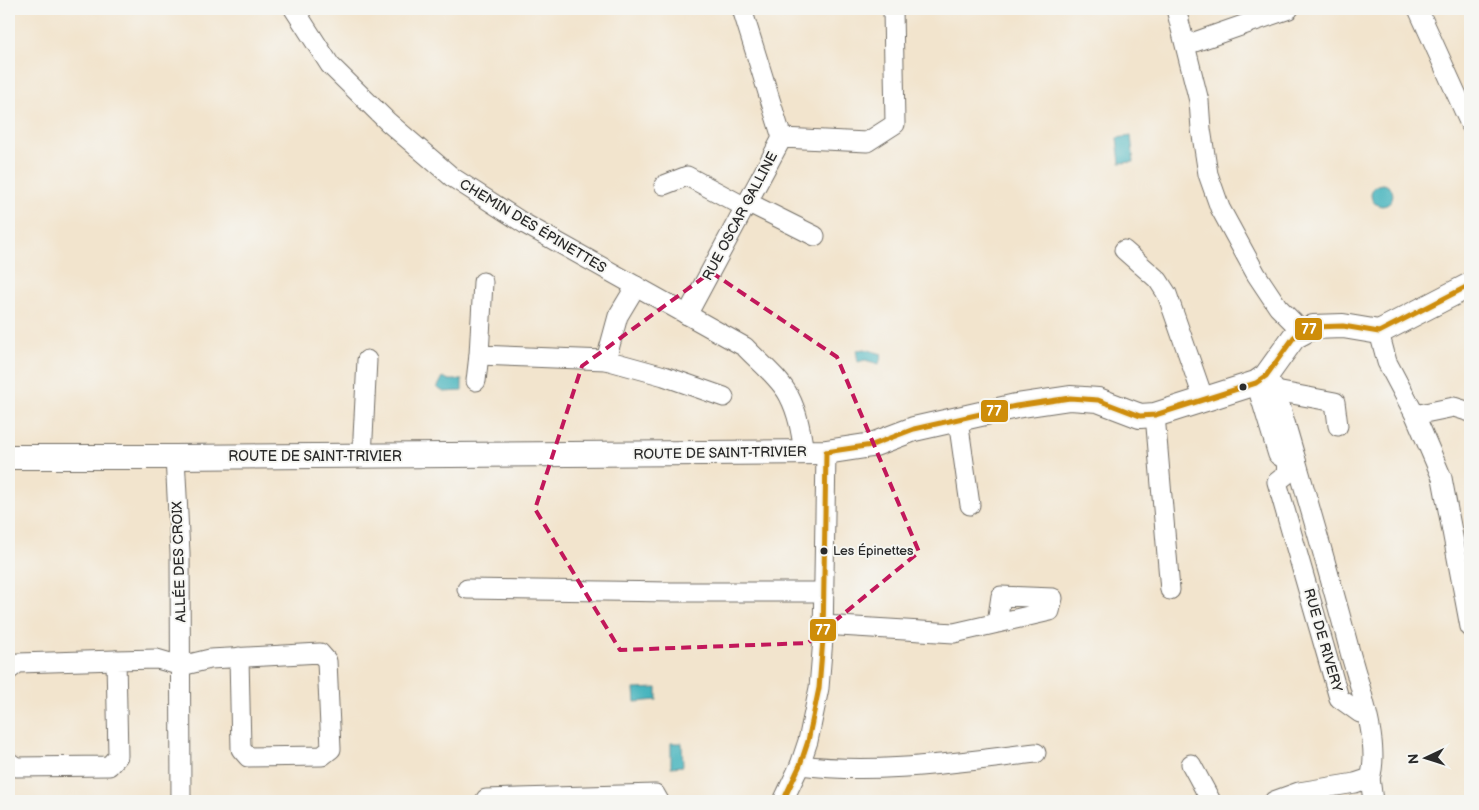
<svg xmlns="http://www.w3.org/2000/svg" width="1479" height="810" font-family="'Balsamiq Sans',sans-serif">
  <style>
    .water { fill: #42b2bc; stroke: #366e74 }
    .lines { fill: none; stroke-linecap: round; stroke-linejoin: round }
    .minor-casing { stroke: #716c64; stroke-width: 21 }
    .major-casing { stroke: #716c64; stroke-width: 26 }
    .minor { stroke: #fff; stroke-width: 19 }
    .major { stroke: #fff; stroke-width: 24 }
    .bus-1-casing { stroke: #f6f6f2; stroke-width: 9 }
    .bus-1 { stroke: #ce8d09; stroke-width: 5 }
    .marked { fill: none; stroke: #c2185b; stroke-width: 4; stroke-dasharray: 10 6; stroke-linejoin: round }
    .bus-dot { fill: #2b2b2b; stroke: #f6f6f2; stroke-width: 2 }
    .labels { text-anchor: middle; dominant-baseline: central; stroke-width: 4; stroke-linejoin: round; paint-order: stroke }
    .bus-label { font-size: 13px; fill: #2b2b2b; stroke: #f6f6f2; text-anchor: start }
    .street-label { font-size: 14px; fill: #2b2b2b; stroke: #f6f6f2 }
    .line-badge { stroke: #f6f6f2; stroke-width: 2 }
    .badge-label { font-size: 14px; text-anchor: middle; font-weight: bold; fill: #fff }
  </style>
  <rect width="100%" height="100%" fill="#f6f6f2"/>
  <filter id="ink" filterUnits="userSpaceOnUse"><feTurbulence type="fractalNoise" baseFrequency=".02" numOctaves="2"/><feDisplacementMap in="SourceGraphic" scale="10" xChannelSelector="R" yChannelSelector="G"/><feConvolveMatrix kernelMatrix="1 2 1 2 8 2 1 2 1" color-interpolation-filters="sRGB"/></filter>
  <filter id="wash" filterUnits="userSpaceOnUse"><feTurbulence type="fractalNoise" baseFrequency=".0096" numOctaves="4" result="noise"/><feDisplacementMap in="SourceGraphic" scale="20" xChannelSelector="R" yChannelSelector="G"/><feGaussianBlur stdDeviation="1.12" result="paint"/><feColorMatrix in="noise" values="0 0 0 0 0 0 0 0 0 0 0 0 0 0 0 0 0 1.4 0 .05"/><feComposite in="paint" operator="in"/></filter>
  <g filter="url(#wash)">
    <rect width="100%" height="100%" fill="#f2e4cd"/>
    <g class="water">
      <path d="M1131,136l3,26 -14,1 -3,-25z"/>
      <circle cx="1382" cy="195" r="11"/>
      <path d="M865,349l17,5 -3,10 -14,-4 -7,2 -2,-12z"/>
      <path d="M443,377l6,3h13v11l-18,1 -7,-4z"/>
      <path d="M657,688v12l-22,2 -1,-13z"/>
      <path d="M671,743h11l1,23 -12,1z"/>
    </g>
  </g>
  <g filter="url(#ink)">
    <g class="lines">
      <g class="minor-casing">
        <g id="minor">
          <path d="M294,9l36,56 58,57 64,55 73,47 220,123c13,14 35,31 44,49 9,17 12,36 15,56"/>
          <path d="M742,9l40,129"/>
          <path d="M1176,9l23,92 2,28 7,45 12,34 36,66 22,33 25,25"/>
          <path d="M1418,9l52,115"/>
          <path d="M1186,45l103,-36"/>
          <path d="M664,185l23,-9 58,31"/>
          <path d="M747,202l68,34"/>
          <path d="M1124,250l34,30 9,14 37,106"/>
          <path d="M483,282l-4,73 127,5 12,-44 18,-30"/>
          <path d="M687,315l95,-177 85,4 28,-18 -2,-115"/>
          <path d="M1379,332l8,30 28,53 27,63 28,149"/>
          <path d="M606,360l58,16 60,21"/>
          <path d="M1266,376l10,15c25,87 51,173 74,261 9,33 31,93 20,126l-15,5 -56,9 -25,9"/>
          <path d="M476,381l3,-26"/>
          <path d="M1256,383l22,72 8,5 9,-3"/>
          <path d="M1276,391l59,11 3,24"/>
          <path d="M1155,415l15,175"/>
          <path d="M1415,415l39,-8 16,5"/>
          <path d="M958,420l12,85"/>
          <path d="M362,456l5,-96"/>
          <path d="M175,457l5,96 1,248"/>
          <path d="M1286,460l1,14 -10,8 62,216 21,15 6,-1"/>
          <path d="M467,589l204,3h153"/>
          <path d="M823,625l131,8 96,-22 3,-13 -52,-2 -4,27"/>
          <path d="M9,670l9,-7 98,-3"/>
          <path d="M9,762l7,5 93,-1 9,-10 -2,-96 41,-1 24,7 29,-7 110,-6 7,8 4,88 -9,7 -74,1 -7,-8 -2,-92"/>
          <path d="M1191,764l20,37"/>
          <path d="M800,765c78,10 158,-3 236,-12"/>
          <path d="M1370,778l3,23"/>
          <path d="M485,801l1,-2 169,-5 4,7"/>
          <path d="M783,801l17,-36 8,-24 11,-53 4,-49 3,-187"/>
        </g>
      </g>
      <g class="major-casing">
        <path id="major" d="M9,457h166l651,-5 46,-7 42,-16 102,-23 54,-8 28,2 42,16 15,-1 101,-32 10,-7 28,-39 19,-10 30,-1 36,6 91,-47"/>
      </g>
      <use href="#minor" class="minor"/>
      <use href="#major" class="major"/>
      <g class="bus-1-casing">
        <g id="bus-1">
          <path d="M826,452l46,-7 42,-16 102,-23 54,-8 28,2 42,16 15,-1 101,-32 10,-7 28,-39 19,-10 30,-1 36,6 91,-47"/>
          <path d="M783,801l17,-36 8,-24 11,-53 4,-49 3,-187"/>
        </g>
      </g>
      <use href="#bus-1" class="bus-1"/>
    </g>
  </g>
  <path class="marked" d="M711,272l126,85 82,195 -111,91 -188,7 -85,-141 47,-143z"/>
  <g class="bus-dot">
    <circle cx="1243" cy="387" r="4.5"/>
    <circle cx="824" cy="551" r="4.5"/>
  </g>
  <g class="labels">
    <g class="bus-label">
      <text x="833" y="551">Les Épinettes</text>
    </g>
    <g class="street-label">
      <text transform="translate(740 216) rotate(-62)">RUE OSCAR GALLINE</text>
      <text transform="translate(533 226) rotate(31)">CHEMIN DES ÉPINETTES</text>
      <text transform="translate(720 453) rotate(-1)">ROUTE DE SAINT-TRIVIER</text>
      <text x="315" y="456">ROUTE DE SAINT-TRIVIER</text>
      <text transform="translate(179 562) rotate(-92)">ALLÉE DES CROIX</text>
      <text transform="translate(1323 640) rotate(74)">RUE DE RIVERY</text>
    </g>
  </g>
  <g class="line-badge">
    <rect x="1294" y="317" width="29" height="24" rx="5" fill="#ce8d09"/>
    <rect x="980" y="399" width="29" height="24" rx="5" fill="#ce8d09"/>
    <rect x="809" y="618" width="28" height="24" rx="5" fill="#ce8d09"/>
  </g>
  <g class="badge-label">
    <text x="1309" y="334">77</text>
    <text x="994" y="416">77</text>
    <text x="823" y="635">77</text>
  </g>
  <rect width="1479" height="810" fill="none" stroke="#f6f6f2" stroke-width="30"/>
  <g transform="translate(1426 758) rotate(266)" stroke="#f6f6f2" stroke-width="4" paint-order="stroke">
  <path d="M0-4L9 19L0 12L-9 19Z" fill="#2b2b2b"/>
  <text y="-8" font-size="14" font-weight="bold" text-anchor="middle" fill="#2b2b2b">N</text>
  </g>
</svg>
